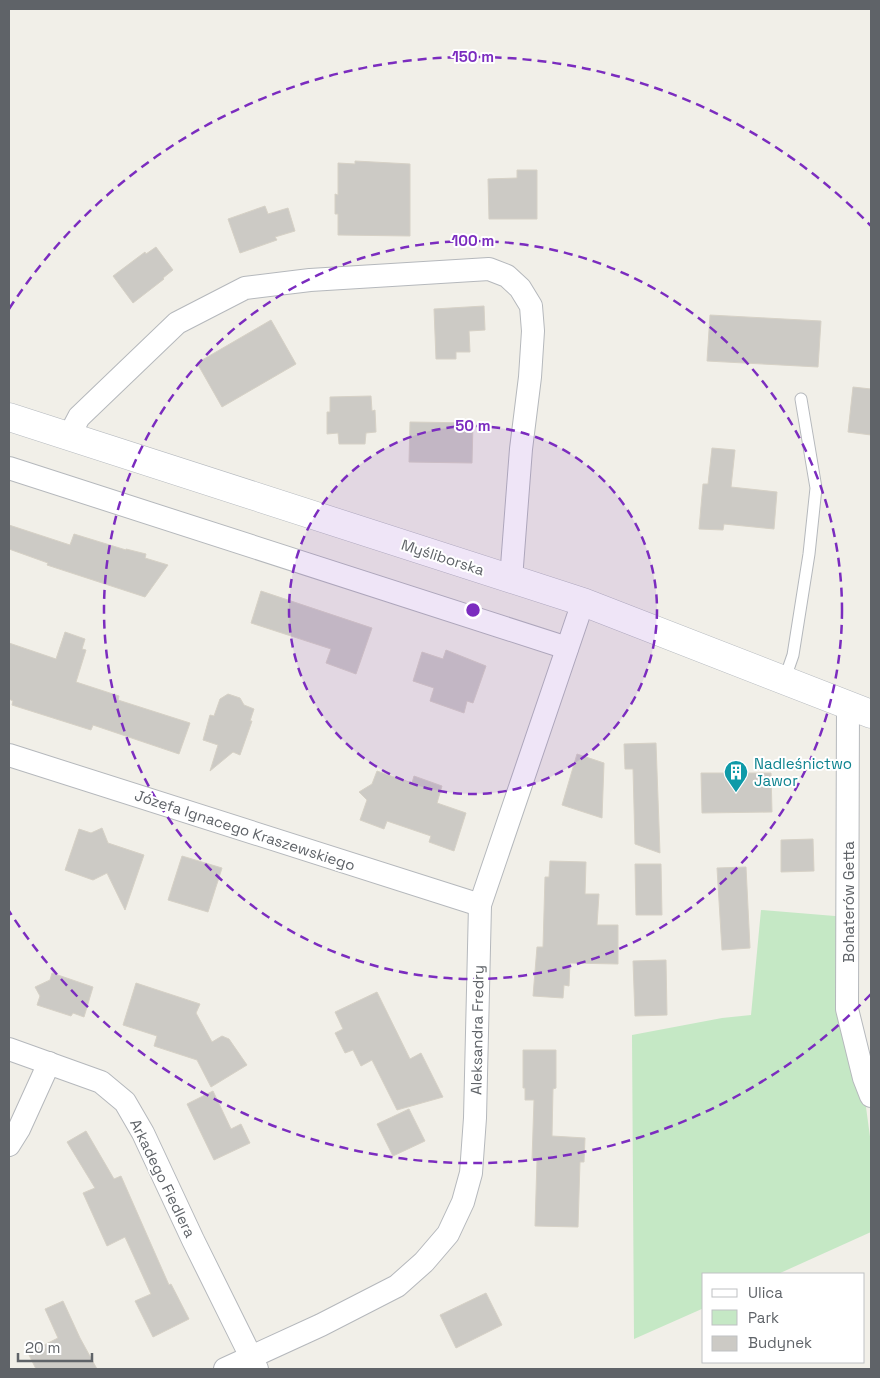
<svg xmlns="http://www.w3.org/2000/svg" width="880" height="1378" font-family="'Space Grotesk',sans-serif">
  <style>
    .green { fill: #c5e8c5 }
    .building { fill: #cccac5; stroke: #d6d1c6 }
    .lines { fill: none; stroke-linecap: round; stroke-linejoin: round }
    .lane-casing { stroke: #b5b8bc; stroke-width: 13 }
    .street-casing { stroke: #b5b8bc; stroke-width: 24 }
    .secondary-casing { stroke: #b6babf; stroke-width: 29 }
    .lane { stroke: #fff; stroke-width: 11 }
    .street { stroke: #fff; stroke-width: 22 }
    .secondary { stroke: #fff; stroke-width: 28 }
    .ring { fill: none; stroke: #7b2cbf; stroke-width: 2.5; stroke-dasharray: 9 6 }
    .labels { text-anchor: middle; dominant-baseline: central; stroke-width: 4; stroke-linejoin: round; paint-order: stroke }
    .street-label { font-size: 15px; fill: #5f6368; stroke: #fff }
    .culture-label { font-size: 15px; fill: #0d838f; stroke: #fff; text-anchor: start }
    .centre { fill: #7b2cbf; stroke: #fff; stroke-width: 2.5 }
    .ring-label { font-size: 15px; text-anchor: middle; font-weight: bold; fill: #7b2cbf; stroke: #fff; stroke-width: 4; stroke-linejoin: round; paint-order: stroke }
  </style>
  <rect width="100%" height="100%" fill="#f1efe8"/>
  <path class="green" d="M761,910l86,7 1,58 23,169v88l-93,42h-74v34l-70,31 -2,-304 90,-17 29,-3z"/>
  <g class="building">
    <path d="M355,161l55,3v72l-72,-1v-21h-3v-20l3,1v-32l17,1z"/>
    <path d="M517,170h20v49h-48l-1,-40 29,-1z"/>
    <path d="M265,206l3,8 20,-6 7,23 -20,6 2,3 -37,13 -12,-34z"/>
    <path d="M156,247l17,23 -10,8 1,1 -31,24 -20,-27 32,-24 1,2z"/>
    <path d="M484,306l1,24 -16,1 1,21h-14v7h-20l-2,-50z"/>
    <path d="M710,315l111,6 -3,46 -111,-6z"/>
    <path d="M271,320l25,44 -74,43 -25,-44z"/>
    <path d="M853,387l18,2v46l-23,-3z"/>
    <path d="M371,396l1,15 3,-1 1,22 -10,1 -1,11h-26l-1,-11 -11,1v-22h3v-15z"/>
    <path d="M410,422l63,1 -1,40 -63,-1z"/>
    <path d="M712,448l23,2 -4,37 46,5 -3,37 -50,-5 -1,6 -24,-1 4,-45h5z"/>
    <path d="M9,525l61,20 4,-11 52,16v-1l20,5 -1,4 23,7 -23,32 -98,-32 1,-2 -39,-14z"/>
    <path d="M261,591l111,37 -16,46 -30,-11 5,-14 -80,-26z"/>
    <path d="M65,632l20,7 -3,10 4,1 -10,32 43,14 -1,4 72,23 -11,31 -86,-29 -2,5 -79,-25 1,-4 -4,-2v-56l47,16z"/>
    <path d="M446,650l40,16 -13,37 -6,-2 -3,12 -34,-12 4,-13 -21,-7 9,-29 21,7z"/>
    <path d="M228,694l12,4 4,7 10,4 -4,12h2l-12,34 -7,-3 -23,19 8,-26 -15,-5 7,-25 4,1 6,-17z"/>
    <path d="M656,743l4,110 -25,-9 -2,-75h-8l-1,-25z"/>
    <path d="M577,754l27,9 -2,55 -40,-13z"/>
    <path d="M377,771l35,12 2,-7 28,10 -5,17 29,10 -12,38 -25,-9 2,-6 -44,-15 -3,8 -24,-9 7,-20 -8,-8 13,-8z"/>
    <path d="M701,773h70l1,39 -70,1z"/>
    <path d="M102,828l6,15 36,12 -19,55 -18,-37 -14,7 -28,-10 14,-41 12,4z"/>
    <path d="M813,839l1,32 -33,1v-32z"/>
    <path d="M182,856l40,12 -14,44 -40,-12z"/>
    <path d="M550,861l36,1 -1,32h14l-2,31h21v39l-48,-1 -1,23 -5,-1 -1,13 -30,-2 4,-49h6l2,-70h4z"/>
    <path d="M635,864h26l1,51h-26z"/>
    <path d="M746,867l4,81 -28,2 -5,-82z"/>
    <path d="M666,960l1,55 -32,1 -2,-55z"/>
    <path d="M52,973l41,14 -9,30 -11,-4 -2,3 -34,-11 3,-9 -5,-9 15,-7z"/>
    <path d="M136,983l64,21 -4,9 16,29 10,-6 7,3 18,26 -36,22 -14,-27 -43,-14 3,-10 -34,-11z"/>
    <path d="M377,992l33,67 11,-6 22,44 -46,13 -25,-50 -11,6 -8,-16 -8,3 -10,-20 8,-4 -8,-17z"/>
    <path d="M523,1050h33v38l-3,1 -1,47 33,2 -1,24h-4l-2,65 -43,-1 2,-66h-5l2,-60h-9v-12h-2z"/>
    <path d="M213,1091l18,38 10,-5 9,19 -36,17 -27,-56z"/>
    <path d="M409,1109l16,32 -32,15 -16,-32z"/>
    <path d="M86,1131l28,48 7,-3 48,109 2,-1 18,35 -36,18 -18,-36 16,-7 -26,-57 -18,9 -24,-53 12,-5 -28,-46z"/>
    <path d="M486,1293l16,32 -46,23 -16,-33z"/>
    <path d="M63,1301l17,37 17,31h-61l-8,-16 30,-15 -13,-29z"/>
  </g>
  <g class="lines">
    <g class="lane-casing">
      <path id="lane" d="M784,681l9,-26 16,-101 7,-66 -15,-89"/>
    </g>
    <g class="street-casing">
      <g id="street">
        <path d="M69,436l10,-19 98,-94 68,-35 65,-8 179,-11 18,7 13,12 11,18 2,25 -3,46 -9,72 -10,130"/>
        <path d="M9,468l558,180"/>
        <path d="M848,705l-1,304 17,69 7,18"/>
        <path d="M9,755l471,150"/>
        <path d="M9,1049l92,33 24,20 18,31 50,107 64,129"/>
        <path d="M9,1145l10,-16 30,-66"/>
        <path d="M225,1369l96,-44 76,-39 27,-24 24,-28 15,-32 8,-29 4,-55 5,-213 103,-303"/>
      </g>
    </g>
    <g class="secondary-casing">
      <path id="secondary" d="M9,417l574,185 288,112"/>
    </g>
    <use href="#lane" class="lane"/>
    <use href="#street" class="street"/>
    <use href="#secondary" class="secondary"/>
  </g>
  <circle cx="473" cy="610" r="184" fill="#7b2cbf" fill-opacity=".12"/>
  <g class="ring">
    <circle cx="473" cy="610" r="184"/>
    <circle cx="473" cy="610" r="369"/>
    <path d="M871 994A553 553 0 0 1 9 911M9 309A553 553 0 0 1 871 226"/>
  </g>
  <defs>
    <g id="building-pin" transform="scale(1.25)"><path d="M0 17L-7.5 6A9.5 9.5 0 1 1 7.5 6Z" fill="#0f9aa8" stroke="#fff"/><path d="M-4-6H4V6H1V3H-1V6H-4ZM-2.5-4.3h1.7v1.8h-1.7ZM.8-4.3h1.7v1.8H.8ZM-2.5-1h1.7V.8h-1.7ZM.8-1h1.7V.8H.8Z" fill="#fff"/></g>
  </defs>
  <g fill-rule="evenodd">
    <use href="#building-pin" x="736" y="772"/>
  </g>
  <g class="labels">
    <g class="street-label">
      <text transform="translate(443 557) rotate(18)">Myśliborska</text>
      <text transform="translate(245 830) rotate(18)">Józefa Ignacego Kraszewskiego</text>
      <text transform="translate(848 902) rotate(-90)">Bohaterów Getta</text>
      <text transform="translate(477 1030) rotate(-89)">Aleksandra Fredry</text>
      <text transform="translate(163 1178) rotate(64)">Arkadego Fiedlera</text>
    </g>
    <g class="culture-label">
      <text x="754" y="763">Nadleśnictwo<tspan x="754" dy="17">Jawor</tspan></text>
    </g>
  </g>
  <circle cx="473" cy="610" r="8" class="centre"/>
  <g class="ring-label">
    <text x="473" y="62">150 m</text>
    <text x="473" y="246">100 m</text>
    <text x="473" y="431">50 m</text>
  </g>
  <rect width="880" height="1378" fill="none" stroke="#5f6368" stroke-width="20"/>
  <rect x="702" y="1273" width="162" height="90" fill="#ffffff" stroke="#bfc1c3"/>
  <rect x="712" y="1289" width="25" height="8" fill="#ffffff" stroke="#bfc1c3"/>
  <text x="748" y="1298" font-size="15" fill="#5f6368">Ulica</text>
  <rect x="712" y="1310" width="25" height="15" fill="#c5e8c5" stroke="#bfc1c3"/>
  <text x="748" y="1323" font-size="15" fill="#5f6368">Park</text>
  <rect x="712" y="1336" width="25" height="15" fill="#cccac5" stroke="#bfc1c3"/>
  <text x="748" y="1348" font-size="15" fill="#5f6368">Budynek</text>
  <path d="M18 1353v8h74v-8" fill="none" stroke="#5f6368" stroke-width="2.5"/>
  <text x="25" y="1353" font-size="15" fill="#5f6368" stroke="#ffffff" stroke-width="4" paint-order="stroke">20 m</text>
</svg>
